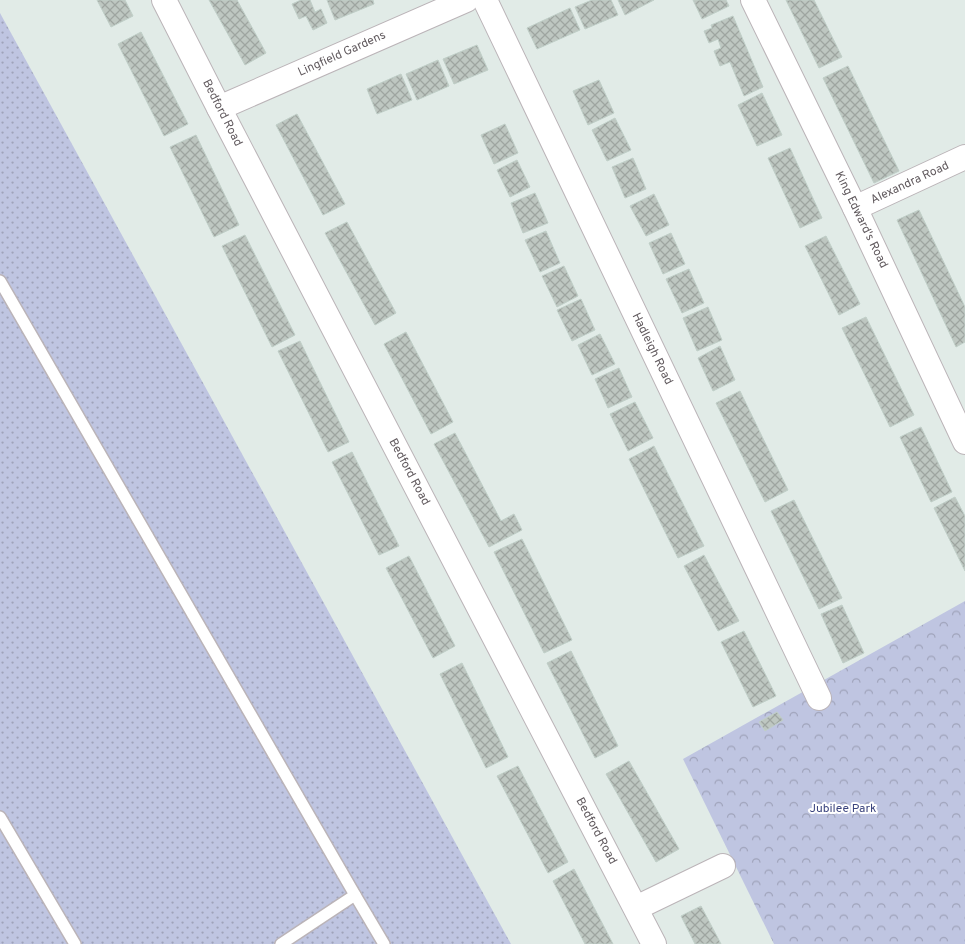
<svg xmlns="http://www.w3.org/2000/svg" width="965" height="944" font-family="Overpass,sans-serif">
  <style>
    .park { fill: url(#park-crowns) }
    .garden { fill: url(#garden-dots) }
    .building { fill: url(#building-cross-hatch); stroke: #c0cfc8 }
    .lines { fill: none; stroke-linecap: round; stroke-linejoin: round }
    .service-casing { stroke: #bbb4b8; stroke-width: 14 }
    .minor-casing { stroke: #bbb4b8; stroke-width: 26 }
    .service { stroke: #fff; stroke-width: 11 }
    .minor { stroke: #fff; stroke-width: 24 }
    .labels { text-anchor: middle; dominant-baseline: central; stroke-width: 4; stroke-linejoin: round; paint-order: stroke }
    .street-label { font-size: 12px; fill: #615a5e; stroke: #fff }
    .park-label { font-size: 12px; fill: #3b447e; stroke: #fff }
  </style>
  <defs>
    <pattern id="park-crowns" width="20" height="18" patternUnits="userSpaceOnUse" patternTransform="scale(1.25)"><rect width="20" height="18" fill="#bfc5e1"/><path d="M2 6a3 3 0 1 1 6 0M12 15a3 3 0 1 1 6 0" fill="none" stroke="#9fa3ba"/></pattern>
    <pattern id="garden-dots" width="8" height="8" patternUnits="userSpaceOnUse" patternTransform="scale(1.25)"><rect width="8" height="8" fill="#bfc5e1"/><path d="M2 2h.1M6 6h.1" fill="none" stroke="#9fa3ba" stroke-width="1.8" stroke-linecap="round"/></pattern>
    <pattern id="building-cross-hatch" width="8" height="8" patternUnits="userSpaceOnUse" patternTransform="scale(1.25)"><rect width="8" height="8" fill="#bec7c1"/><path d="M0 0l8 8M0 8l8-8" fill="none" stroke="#9ea5a0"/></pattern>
  </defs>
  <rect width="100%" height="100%" fill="#e1ebe7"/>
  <path class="park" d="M965,601v343h-191l-91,-185z"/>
  <path class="garden" d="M0,13l511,931h-511z"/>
  <g class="building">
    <path d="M97,0h28l8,16 -22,11z"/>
    <path d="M209,0h28l29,53 -21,12z"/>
    <path d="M301,0h9l5,12 6,-3 6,14 -14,7 -7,-14 -7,3 -7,-15z"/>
    <path d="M327,0h46l1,4 -39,16z"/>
    <path d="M592,0h19l7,15 -33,14 -10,-22z"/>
    <path d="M618,0h36l-29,15z"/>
    <path d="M693,0h33l3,6 -27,13z"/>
    <path d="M786,0h28l28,57 -23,11z"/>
    <path d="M570,8l10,22 -43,19 -10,-21z"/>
    <path d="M733,16l30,71 -19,9 -14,-34 -10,4 -6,-15 7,-3 -3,-9 -9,4 -5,-12 8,-3 -1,-3z"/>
    <path d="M141,32l47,92 -24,12 -46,-92z"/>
    <path d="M477,45l11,25 -34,14 -11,-25z"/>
    <path d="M438,60l11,26 -32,14 -11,-26z"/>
    <path d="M848,66l51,105 -25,12 -51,-105z"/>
    <path d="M401,74l11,26 -35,14 -10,-25z"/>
    <path d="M599,80l15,33 -26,12 -15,-34z"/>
    <path d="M762,93l20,42 -25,11 -19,-41z"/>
    <path d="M297,114l48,90 -22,11 -47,-90z"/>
    <path d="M615,118l16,32 -24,11 -15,-31z"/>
    <path d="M505,124l13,29 -24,11 -13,-29z"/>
    <path d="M196,135l43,90 -25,12 -44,-90z"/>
    <path d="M790,148l32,70 -22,10 -32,-70z"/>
    <path d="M633,158l13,31 -21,9 -13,-31z"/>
    <path d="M517,160l13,27 -20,10 -13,-27z"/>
    <path d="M535,193l13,30 -25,10 -12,-30z"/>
    <path d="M654,194l15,31 -23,11 -16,-30z"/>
    <path d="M919,210l46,97v35l-9,5 -59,-127z"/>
    <path d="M347,222l49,91 -21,12 -50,-92z"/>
    <path d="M546,231l14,32 -20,9 -15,-32z"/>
    <path d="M671,233l14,31 -22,10 -14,-31z"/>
    <path d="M245,235l50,100 -23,12 -50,-101z"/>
    <path d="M826,236l34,68 -21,11 -34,-69z"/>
    <path d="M564,266l14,30 -21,11 -15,-31z"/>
    <path d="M689,269l15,34 -22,10 -16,-34z"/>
    <path d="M581,299l14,31 -23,11 -15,-31z"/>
    <path d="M708,307l14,33 -25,11 -14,-33z"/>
    <path d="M866,317l48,98 -24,12 -48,-99z"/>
    <path d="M406,332l47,90 -22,12 -47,-90z"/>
    <path d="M600,334l15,30 -23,11 -14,-30z"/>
    <path d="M300,341l49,101 -21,10 -50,-101z"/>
    <path d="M720,346l15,34 -22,11 -15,-33z"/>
    <path d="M619,368l13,29 -24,11 -13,-29z"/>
    <path d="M740,391l48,99 -23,12 -49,-99z"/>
    <path d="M635,402l18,36 -25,13 -18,-37z"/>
    <path d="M921,427l31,65 -21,10 -31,-65z"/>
    <path d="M455,433l46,88 13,-7 8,16 -33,17 -55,-103z"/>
    <path d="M654,446l50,100 -26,12 -49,-99z"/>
    <path d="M352,452l47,94 -20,9 -47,-93z"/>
    <path d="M955,497l10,19v55l-31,-63z"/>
    <path d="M794,500l48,98 -23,11 -48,-98z"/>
    <path d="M522,539l50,101 -28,13 -50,-101z"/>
    <path d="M704,555l35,66 -21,10 -34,-65z"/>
    <path d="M409,556l46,90 -22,12 -47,-90z"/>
    <path d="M842,605l22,48 -21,10 -22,-49z"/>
    <path d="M744,631l32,65 -23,11 -32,-65z"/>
    <path d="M571,651l47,95 -23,12 -48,-95z"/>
    <path d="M462,663l46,94 -22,11 -46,-94z"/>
    <path d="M777,712l6,8 -18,11 -6,-9z"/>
    <path d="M629,761l50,88 -23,13 -50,-88z"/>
    <path d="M518,766l50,96 -20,11 -51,-97z"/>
    <path d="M574,869l39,75h-28l-32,-63z"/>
    <path d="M701,906l20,38h-26l-14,-28z"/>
  </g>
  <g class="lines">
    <g class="service-casing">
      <g id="service">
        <path d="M0,281l355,614 -74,49"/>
        <path d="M0,817l75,127"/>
        <path d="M355,895l29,49"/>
      </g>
    </g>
    <g class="minor-casing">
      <g id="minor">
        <path d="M164,0l55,108 435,836"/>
        <path d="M485,0l334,698"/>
        <path d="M753,0l102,208 110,234"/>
        <path d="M219,108l247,-108"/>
        <path d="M855,208l110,-51"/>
        <path d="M636,908l87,-42"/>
      </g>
    </g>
    <use href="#service" class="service"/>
    <use href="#minor" class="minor"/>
  </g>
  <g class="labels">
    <g class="street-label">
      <text transform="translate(342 54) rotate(-24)">Lingfield Gardens</text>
      <text transform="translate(222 113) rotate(63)">Bedford Road</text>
      <text transform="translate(910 183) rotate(-25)">Alexandra Road</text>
      <text transform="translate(861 220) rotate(64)">King Edward's Road</text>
      <text transform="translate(652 349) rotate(64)">Hadleigh Road</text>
      <text transform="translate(409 472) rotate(62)">Bedford Road</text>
      <text transform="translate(596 831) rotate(62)">Bedford Road</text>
    </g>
    <g class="park-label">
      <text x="843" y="809">Jubilee Park</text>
    </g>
  </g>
</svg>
